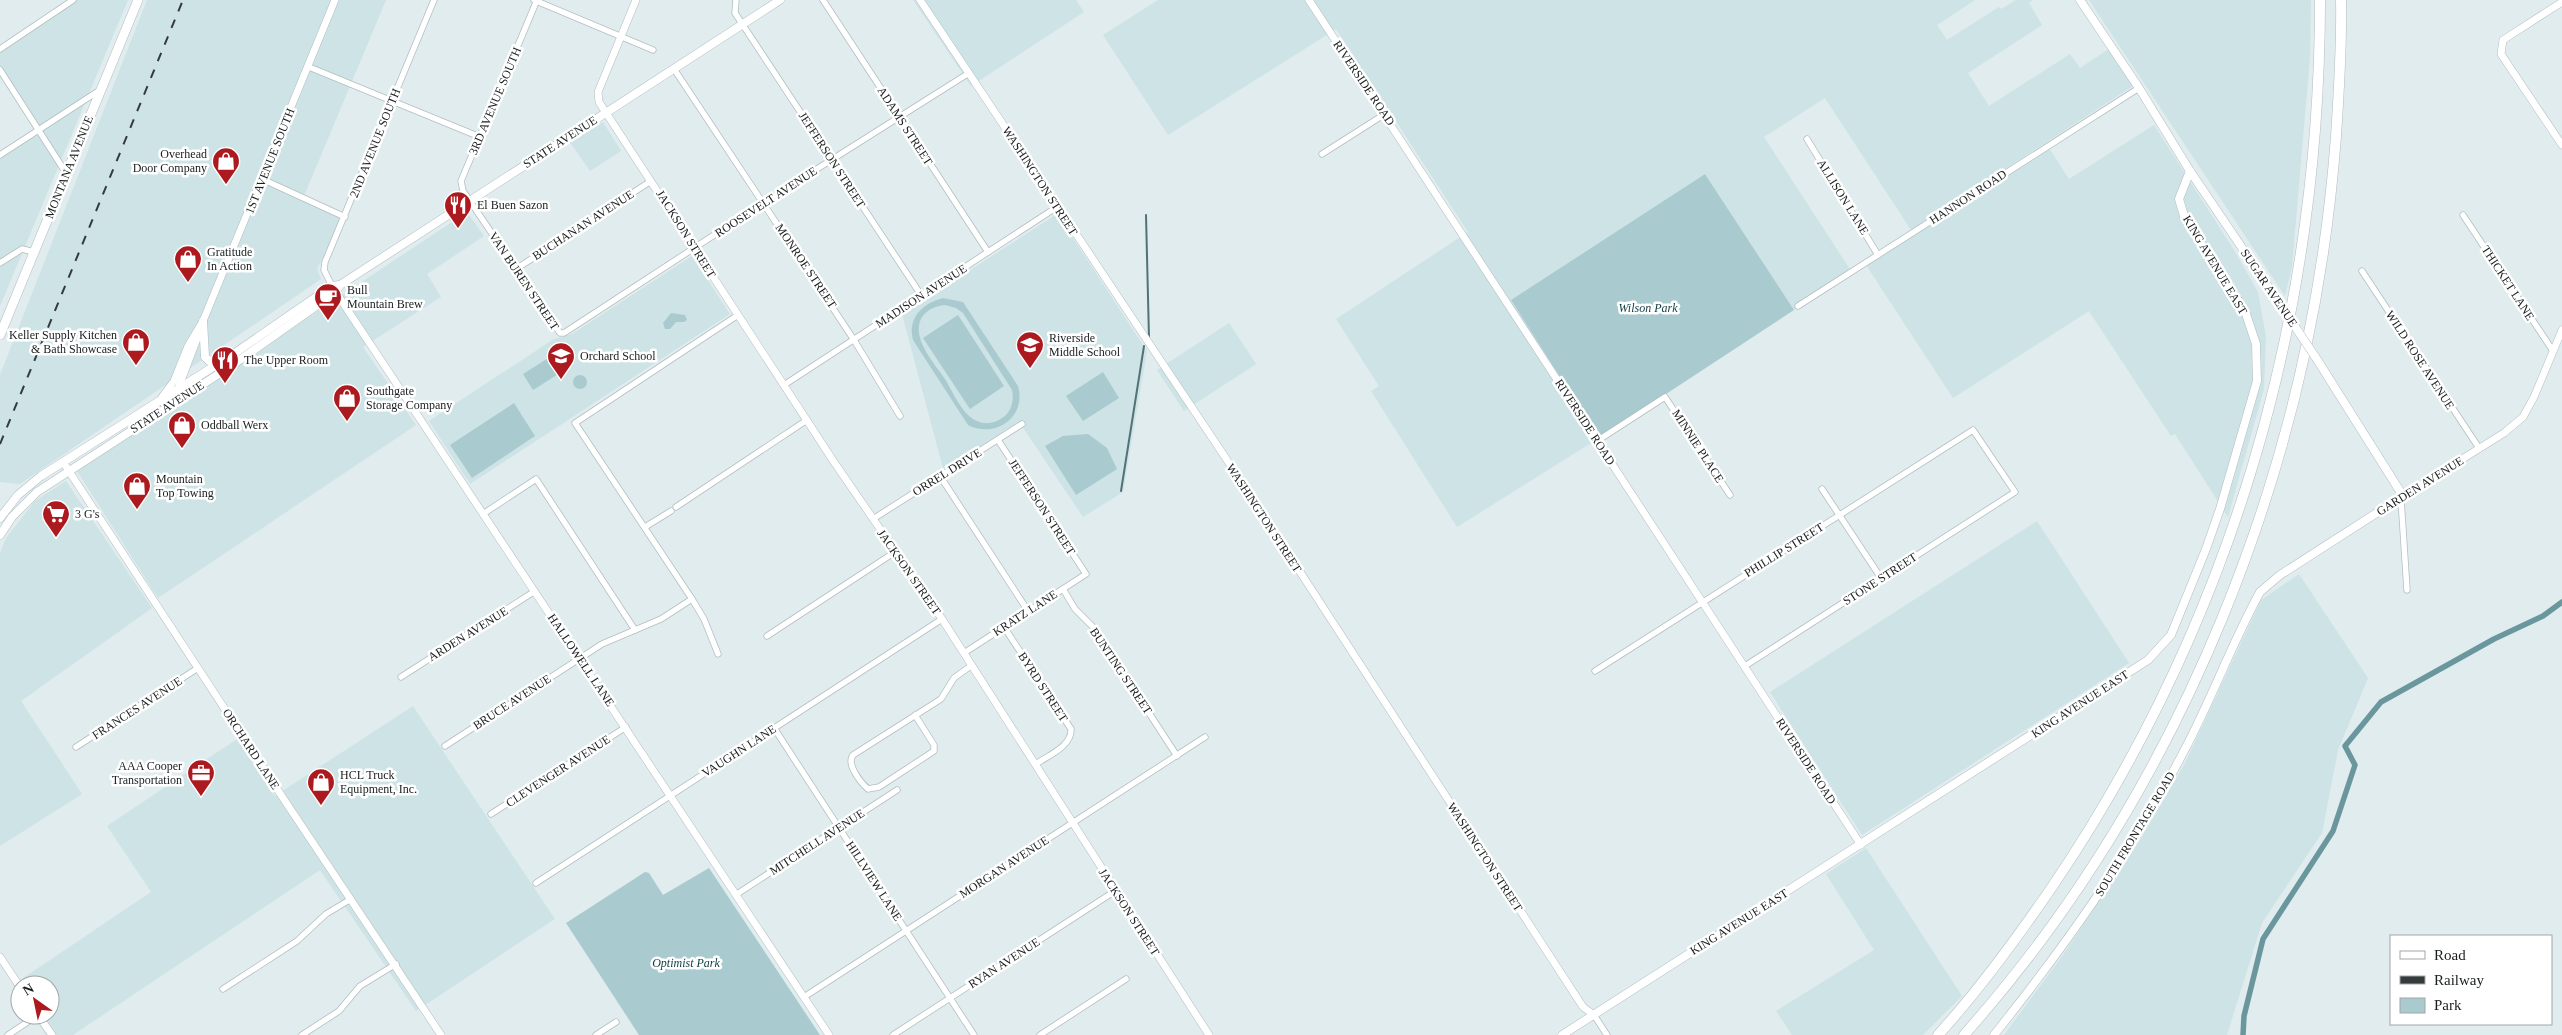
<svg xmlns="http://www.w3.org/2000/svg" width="2562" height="1035" font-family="Georgia,serif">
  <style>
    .built { fill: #cde3e6 }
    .green { fill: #a9cbcf; fill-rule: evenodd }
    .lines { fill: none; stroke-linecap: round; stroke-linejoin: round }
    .stream { stroke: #527277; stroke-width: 2 }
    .canal { stroke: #6a979d; stroke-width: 5.5 }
    .minor-casing { stroke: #b2bec0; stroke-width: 7 }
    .tertiary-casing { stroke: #b2bec0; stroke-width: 8 }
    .secondary-casing { stroke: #b2bec0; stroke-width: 9 }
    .primary-casing { stroke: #b2bec0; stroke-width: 10 }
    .motorway-casing { stroke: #b2bec0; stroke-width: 11 }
    .minor { stroke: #fff; stroke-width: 5.5 }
    .tertiary { stroke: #fff; stroke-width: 7 }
    .secondary { stroke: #fff; stroke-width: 8 }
    .primary { stroke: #fff; stroke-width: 9 }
    .motorway { stroke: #fff; stroke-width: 10 }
    .rail { stroke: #353a3b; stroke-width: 2; stroke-dasharray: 9 9; stroke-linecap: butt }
    .secondary-bridge-casing { stroke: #b2bec0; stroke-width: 9; stroke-linecap: butt }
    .secondary-bridge { stroke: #fff; stroke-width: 8 }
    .labels { text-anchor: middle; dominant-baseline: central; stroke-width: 5; stroke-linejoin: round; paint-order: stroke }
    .street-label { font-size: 12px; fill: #191d1e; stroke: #fff }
    .poi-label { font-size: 12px; fill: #191d1e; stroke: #fff; text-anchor: start }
    .park-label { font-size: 12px; font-style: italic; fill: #0d3b40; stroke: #fff }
  </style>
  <rect width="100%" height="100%" fill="#e0ecee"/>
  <g class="built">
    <path d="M73,0h55l-128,306v-151l39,-26 -39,-59v-21z"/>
    <path d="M147,0h239l-82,196 41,21 -28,52 4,10 -301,205 -20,-2v-107z"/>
    <path d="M913,0h163l8,12 -113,74z"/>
    <path d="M1158,0h817l-38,25 10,15 52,-33 2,2 15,-9h17l-4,3 13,22 -74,48 21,33 81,-52 10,14 29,-19 24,37 -222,144 -86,-132 -61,39 89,137 -59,36 -89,-136 -194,126 88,138 -142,89 -86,-136 8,-5 -43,-67 132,-87 -132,-203 -168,106 -65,-100z"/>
    <path d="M2089,0h222l-1,57 -18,209 -7,30z"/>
    <path d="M603,122l18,29 -31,20 -20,-29z"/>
    <path d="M2154,125l80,125 24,42 8,45 -2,52 -36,128 -53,-83 -4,2 -82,-125 -136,87 -87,-133 183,-117 20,31z"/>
    <path d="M467,212l17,24 -57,38 14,23 -78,50 53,78 -258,173 -81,-127z"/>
    <path d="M1057,214l90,137 -24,141 -40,25 -63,-94 -76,49 -42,-158z"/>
    <path d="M692,256l38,58 -260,170 -41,-63 125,-82 18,-5z"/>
    <path d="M1229,323l27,41 -72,47 -27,-41z"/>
    <path d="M66,481l86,127 -131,93 61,93 -82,52v-293l6,-15 29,-37z"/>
    <path d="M2037,521l92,142 -267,172 -92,-143z"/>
    <path d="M2299,574l69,104 -30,72 -16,83 -60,90 -35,112h-223l59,-80 77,-115 44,-75 77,-165z"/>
    <path d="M413,706l142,213 -139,92 -96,-141 -247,165h-27l-13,-20h17v-30h-30v10l-7,-10 138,-93 -44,-66 130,-87 38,57z"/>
    <path d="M1866,848l96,148 -39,39h-131l-16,-24 98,-61 -48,-76z"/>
  </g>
  <g class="green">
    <path d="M1705,174l89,136 -195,128 -88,-138z"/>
    <path d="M943,298l20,4 55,84c9,31 -23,53 -50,39l-55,-85c-6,-22 10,-37 30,-42zM945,305l11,3 7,5 49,77c2,9 0,19 -6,25 -8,7 -19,11 -29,6 -15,-6 -24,-29 -32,-42 -11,-16 -35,-42 -23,-62 6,-8 13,-11 23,-12z"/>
    <path d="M671,313l14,2 2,5 -3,2h-8l-6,7h-5l-2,-6z"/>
    <path d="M958,315l46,71 -34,23 -47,-71z"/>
    <path d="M550,357l10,16 -27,17 -10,-16z"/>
    <path d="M1103,372l16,26 -36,23 -17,-25z"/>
    <circle cx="580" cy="382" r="7"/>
    <path d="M514,403l21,33 -63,42 -22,-33z"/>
    <path d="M1088,434l19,14 10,21 -41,26 -31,-49 18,-10z"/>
    <path d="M709,868l111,167h-181l-73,-112 79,-51 4,1 14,22z"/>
  </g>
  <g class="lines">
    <g class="stream">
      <path d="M1146,215l3,123"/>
      <path d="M1121,491l23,-145"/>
    </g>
    <path class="canal" d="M2243,1035l1,-19 19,-77 70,-108 22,-66 -10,-19 36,-44 113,-63 49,-23 19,-14"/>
    <g class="minor-casing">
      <g id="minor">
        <path d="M534,0l119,50"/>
        <path d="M537,0l-76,181 2,10 97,142h4l199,-130 206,-130"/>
        <path d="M736,0l-1,13 186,282"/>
        <path d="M823,0l165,252"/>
        <path d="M0,49l73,-49"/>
        <path d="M309,67l171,70"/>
        <path d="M674,69l180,271 46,76"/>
        <path d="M0,70l66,103"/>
        <path d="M1807,139l71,116"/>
        <path d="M1322,154l63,-40"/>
        <path d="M0,155l100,-65"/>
        <path d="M262,179l83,38"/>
        <path d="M2463,215l90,136"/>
        <path d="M0,263l22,-14 12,3"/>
        <path d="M516,269l135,-88"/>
        <path d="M2362,271l117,177"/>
        <path d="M332,286l-8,-16 1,-8 109,-262"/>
        <path d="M1798,306l341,-218"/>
        <path d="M784,385l273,-178"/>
        <path d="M1597,441l68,-44 65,98"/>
        <path d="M940,476l88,135"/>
        <path d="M1822,489l59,89"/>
        <path d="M2403,496l-2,3 6,91"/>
        <path d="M676,507l131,-87"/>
        <path d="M483,514l53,-35 99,151"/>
        <path d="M873,519l149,-95"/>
        <path d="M645,527l26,-16"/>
        <path d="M1063,589l12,20 18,18 84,129"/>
        <path d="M1004,627l67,102c1,17 -22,26 -35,35"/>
        <path d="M767,636l128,-84"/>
        <path d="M964,653l122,-79 -88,-134"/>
        <path d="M718,654l-14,-35 -12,-20 -117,-176 163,-108"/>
        <path d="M1595,671l378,-241 42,62 -270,174"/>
        <path d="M401,677l134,-86"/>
        <path d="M915,715l19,30v6l-55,36 -11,2c-8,-7 -22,-25 -15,-34l88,-56 13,-21 18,-13"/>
        <path d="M774,728l200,307"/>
        <path d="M445,746l157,-102 59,-25 31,-20"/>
        <path d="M76,747l122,-79"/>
        <path d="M491,814l135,-87"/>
        <path d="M536,883l406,-264"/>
        <path d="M737,894l160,-104"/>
        <path d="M223,989l74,-48 29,-27 25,-15"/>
        <path d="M804,997l401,-260"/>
        <path d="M1594,1015l13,20"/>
        <path d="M8,1035l30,-20"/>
        <path d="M302,1035l37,-24 21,-25 36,-22"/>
        <path d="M596,1035l20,-13"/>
        <path d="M893,1035l222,-144"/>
        <path d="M1040,1035l86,-56"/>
      </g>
    </g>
    <g class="tertiary-casing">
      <g id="tertiary">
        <path d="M636,0l-38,92 1,10 235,360 108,157 267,416"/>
        <path d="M920,0l319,478 344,529 11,8"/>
        <path d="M1309,0l552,845"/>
        <path d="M2562,2l-59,38 -2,14 61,91"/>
        <path d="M333,288l496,747"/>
        <path d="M162,397l12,-16 14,-35 15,-25 132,-321"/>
        <path d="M165,405l11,-11 24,-63"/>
        <path d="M63,462l222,339 156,234"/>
        <path d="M2403,496l101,-63 19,-16 11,-20 28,-67"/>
        <path d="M0,957l20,30"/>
        <path d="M38,1015l14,20"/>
      </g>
    </g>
    <g class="secondary-casing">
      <g id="secondary">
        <path d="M2080,0l59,88 51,83 90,133"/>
        <path d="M203,321l2,36 4,4 13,-3"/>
        <path d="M0,518l18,-23 23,-19 194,-123 97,-67 8,-1"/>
        <path d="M0,535l12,-18 25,-25 194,-126 105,-74 4,-7 440,-285"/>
        <path d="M1562,1035l586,-375 23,-25 35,-86 14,-40 37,-128 -1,-37 -11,-33 -60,-92 -6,-20 11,-28"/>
        <path d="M1994,1035c72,-90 138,-183 191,-286 27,-51 47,-106 75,-157l20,-17 123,-79 -85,-135"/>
      </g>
    </g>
    <g class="primary-casing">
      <path id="primary" d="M0,335l138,-335"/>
    </g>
    <g class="motorway-casing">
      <g id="motorway">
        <path d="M1938,1035c42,-46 79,-97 114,-148 179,-264 268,-568 268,-887"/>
        <path d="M1964,1035c219,-246 348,-572 372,-899 3,-45 6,-91 5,-136"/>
      </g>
    </g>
    <use href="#minor" class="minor"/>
    <use href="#tertiary" class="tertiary"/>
    <use href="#secondary" class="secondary"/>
    <use href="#primary" class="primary"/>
    <use href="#motorway" class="motorway"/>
    <path class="rail" d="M0,444l183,-444"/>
    <g class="secondary-bridge-casing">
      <path id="secondary-bridge" d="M2280,304l38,57"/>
    </g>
    <use href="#secondary-bridge" class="secondary-bridge"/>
  </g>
  <defs>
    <g id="shop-pin" transform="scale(1.4375)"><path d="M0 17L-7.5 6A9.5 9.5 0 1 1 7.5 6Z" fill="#ac1a1f" stroke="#fff"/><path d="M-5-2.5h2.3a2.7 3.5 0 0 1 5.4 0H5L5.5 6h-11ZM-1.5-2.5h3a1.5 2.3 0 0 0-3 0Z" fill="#fff"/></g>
    <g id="restaurant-pin" transform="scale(1.4375)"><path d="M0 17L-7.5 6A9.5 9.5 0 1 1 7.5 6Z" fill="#ac1a1f" stroke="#fff"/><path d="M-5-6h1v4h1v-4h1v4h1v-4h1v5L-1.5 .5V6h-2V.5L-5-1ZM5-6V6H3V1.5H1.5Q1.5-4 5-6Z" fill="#fff"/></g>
    <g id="cafe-pin" transform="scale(1.4375)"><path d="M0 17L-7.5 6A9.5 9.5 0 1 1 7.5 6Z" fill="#ac1a1f" stroke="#fff"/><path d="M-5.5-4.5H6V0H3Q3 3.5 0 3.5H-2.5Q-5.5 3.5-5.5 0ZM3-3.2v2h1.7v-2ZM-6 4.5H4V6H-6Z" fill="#fff"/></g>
    <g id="school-pin" transform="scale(1.4375)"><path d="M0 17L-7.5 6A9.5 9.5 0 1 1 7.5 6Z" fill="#ac1a1f" stroke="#fff"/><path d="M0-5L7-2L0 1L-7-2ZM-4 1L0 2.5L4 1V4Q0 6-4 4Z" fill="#fff"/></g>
    <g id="supermarket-pin" transform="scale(1.4375)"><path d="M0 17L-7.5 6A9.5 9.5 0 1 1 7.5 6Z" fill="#ac1a1f" stroke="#fff"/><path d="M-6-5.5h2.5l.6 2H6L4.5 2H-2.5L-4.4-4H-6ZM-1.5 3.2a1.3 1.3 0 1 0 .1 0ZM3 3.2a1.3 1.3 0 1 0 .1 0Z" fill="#fff"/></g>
    <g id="office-pin" transform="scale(1.4375)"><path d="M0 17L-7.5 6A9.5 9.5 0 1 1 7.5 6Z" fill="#ac1a1f" stroke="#fff"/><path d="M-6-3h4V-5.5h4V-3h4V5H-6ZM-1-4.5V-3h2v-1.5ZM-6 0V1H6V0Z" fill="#fff"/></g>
  </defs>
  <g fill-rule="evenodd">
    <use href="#shop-pin" x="226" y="161"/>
    <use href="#restaurant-pin" x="458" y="205"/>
    <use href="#shop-pin" x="188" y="259"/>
    <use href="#cafe-pin" x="328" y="297"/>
    <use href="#shop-pin" x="136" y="342"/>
    <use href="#school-pin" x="1030" y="345"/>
    <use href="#school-pin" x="561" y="356"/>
    <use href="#restaurant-pin" x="225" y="360"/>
    <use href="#shop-pin" x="347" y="398"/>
    <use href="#shop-pin" x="182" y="425"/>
    <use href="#shop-pin" x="137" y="486"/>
    <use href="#supermarket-pin" x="56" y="514"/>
    <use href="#office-pin" x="201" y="773"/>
    <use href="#shop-pin" x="321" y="782"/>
  </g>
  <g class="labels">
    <g class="street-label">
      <text transform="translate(1364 83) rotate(56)">RIVERSIDE ROAD</text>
      <text transform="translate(495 101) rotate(-67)">3RD AVENUE SOUTH</text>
      <text transform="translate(905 126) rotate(57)">ADAMS STREET</text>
      <text transform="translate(560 142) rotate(-33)">STATE AVENUE</text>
      <text transform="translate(375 143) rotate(-68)">2ND AVENUE SOUTH</text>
      <text transform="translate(832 160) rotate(57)">JEFFERSON STREET</text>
      <text transform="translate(270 161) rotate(-68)">1ST AVENUE SOUTH</text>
      <text transform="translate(69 167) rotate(-68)">MONTANA AVENUE</text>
      <text transform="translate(1040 181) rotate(57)">WASHINGTON STREET</text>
      <text transform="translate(1843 197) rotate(58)">ALLISON LANE</text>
      <text transform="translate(1968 197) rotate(-33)">HANNON ROAD</text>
      <text transform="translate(766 202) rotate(-33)">ROOSEVELT AVENUE</text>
      <text transform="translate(583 225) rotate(-33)">BUCHANAN AVENUE</text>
      <text transform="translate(686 234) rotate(58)">JACKSON STREET</text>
      <text transform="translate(2215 265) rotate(59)">KING AVENUE EAST</text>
      <text transform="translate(806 266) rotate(56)">MONROE STREET</text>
      <text transform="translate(524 281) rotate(56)">VAN BUREN STREET</text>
      <text transform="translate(2508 283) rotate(57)">THICKET LANE</text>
      <text transform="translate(2269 288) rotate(56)">SUGAR AVENUE</text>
      <text transform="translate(921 296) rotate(-33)">MADISON AVENUE</text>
      <text transform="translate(2420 360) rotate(57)">WILD ROSE AVENUE</text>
      <text transform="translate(167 407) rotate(-33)">STATE AVENUE</text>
      <text transform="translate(1585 422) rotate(57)">RIVERSIDE ROAD</text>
      <text transform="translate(1698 446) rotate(57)">MINNIE PLACE</text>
      <text transform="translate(947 472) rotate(-32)">ORREL DRIVE</text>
      <text transform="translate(2420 486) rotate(-32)">GARDEN AVENUE</text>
      <text transform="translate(1042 507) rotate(57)">JEFFERSON STREET</text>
      <text transform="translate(1264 518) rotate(57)">WASHINGTON STREET</text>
      <text transform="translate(1784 550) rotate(-32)">PHILLIP STREET</text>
      <text transform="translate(909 572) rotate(55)">JACKSON STREET</text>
      <text transform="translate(1880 579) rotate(-33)">STONE STREET</text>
      <text transform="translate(1025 613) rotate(-33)">KRATZ LANE</text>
      <text transform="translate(468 634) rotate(-32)">ARDEN AVENUE</text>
      <text transform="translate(581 660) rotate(56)">HALLOWELL LANE</text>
      <text transform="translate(1121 671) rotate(56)">BUNTING STREET</text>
      <text transform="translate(1043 687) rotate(57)">BYRD STREET</text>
      <text transform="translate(512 702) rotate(-33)">BRUCE AVENUE</text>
      <text transform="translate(2080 704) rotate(-33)">KING AVENUE EAST</text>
      <text transform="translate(137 708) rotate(-33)">FRANCES AVENUE</text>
      <text transform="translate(251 749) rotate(57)">ORCHARD LANE</text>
      <text transform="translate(739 751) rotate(-33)">VAUGHN LANE</text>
      <text transform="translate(1806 761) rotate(57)">RIVERSIDE ROAD</text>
      <text transform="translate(558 771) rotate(-33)">CLEVENGER AVENUE</text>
      <text transform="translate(2135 834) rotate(-59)">SOUTH FRONTAGE ROAD</text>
      <text transform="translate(817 842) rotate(-33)">MITCHELL AVENUE</text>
      <text transform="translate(1485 857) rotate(57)">WASHINGTON STREET</text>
      <text transform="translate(1004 867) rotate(-33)">MORGAN AVENUE</text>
      <text transform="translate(874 881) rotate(57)">HILLVIEW LANE</text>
      <text transform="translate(1129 912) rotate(57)">JACKSON STREET</text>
      <text transform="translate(1739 922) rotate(-32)">KING AVENUE EAST</text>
      <text transform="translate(1004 963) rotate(-33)">RYAN AVENUE</text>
    </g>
    <g class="poi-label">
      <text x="207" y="154" text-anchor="end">Overhead<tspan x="207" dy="14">Door Company</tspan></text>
      <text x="477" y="205">El Buen Sazon</text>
      <text x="207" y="252">Gratitude<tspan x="207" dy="14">In Action</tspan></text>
      <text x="347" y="290">Bull<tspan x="347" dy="14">Mountain Brew</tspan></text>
      <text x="117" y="335" text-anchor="end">Keller Supply Kitchen<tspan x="117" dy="14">&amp; Bath Showcase</tspan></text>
      <text x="1049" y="338">Riverside<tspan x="1049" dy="14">Middle School</tspan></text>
      <text x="580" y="356">Orchard School</text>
      <text x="244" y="360">The Upper Room</text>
      <text x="366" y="391">Southgate<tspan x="366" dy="14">Storage Company</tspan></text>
      <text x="201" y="425">Oddball Werx</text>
      <text x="156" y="479">Mountain<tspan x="156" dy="14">Top Towing</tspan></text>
      <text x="75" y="514">3 G's</text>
      <text x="182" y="766" text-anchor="end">AAA Cooper<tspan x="182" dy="14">Transportation</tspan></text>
      <text x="340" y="775">HCL Truck<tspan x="340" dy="14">Equipment, Inc.</tspan></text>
    </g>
    <g class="park-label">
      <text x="1648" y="308">Wilson Park</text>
      <text x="686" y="963">Optimist Park</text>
    </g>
  </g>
  <rect x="2390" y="935" width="162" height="90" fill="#ffffff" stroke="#a3a5a5"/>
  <rect x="2400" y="951" width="25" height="8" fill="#ffffff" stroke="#a3a5a5"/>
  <text x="2434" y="960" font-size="15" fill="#191d1e">Road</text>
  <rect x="2400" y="976" width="25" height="8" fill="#353a3b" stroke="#a3a5a5"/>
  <text x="2434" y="985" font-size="15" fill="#191d1e">Railway</text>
  <rect x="2400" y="998" width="25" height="15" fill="#a9cbcf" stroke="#a3a5a5"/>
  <text x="2434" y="1010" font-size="15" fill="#191d1e">Park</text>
  <g transform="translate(35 1000) rotate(327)"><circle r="24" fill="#ffffff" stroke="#a3a5a5"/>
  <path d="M0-4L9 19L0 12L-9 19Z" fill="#ac1a1f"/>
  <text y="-8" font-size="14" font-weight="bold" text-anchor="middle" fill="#191d1e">N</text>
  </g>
</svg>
